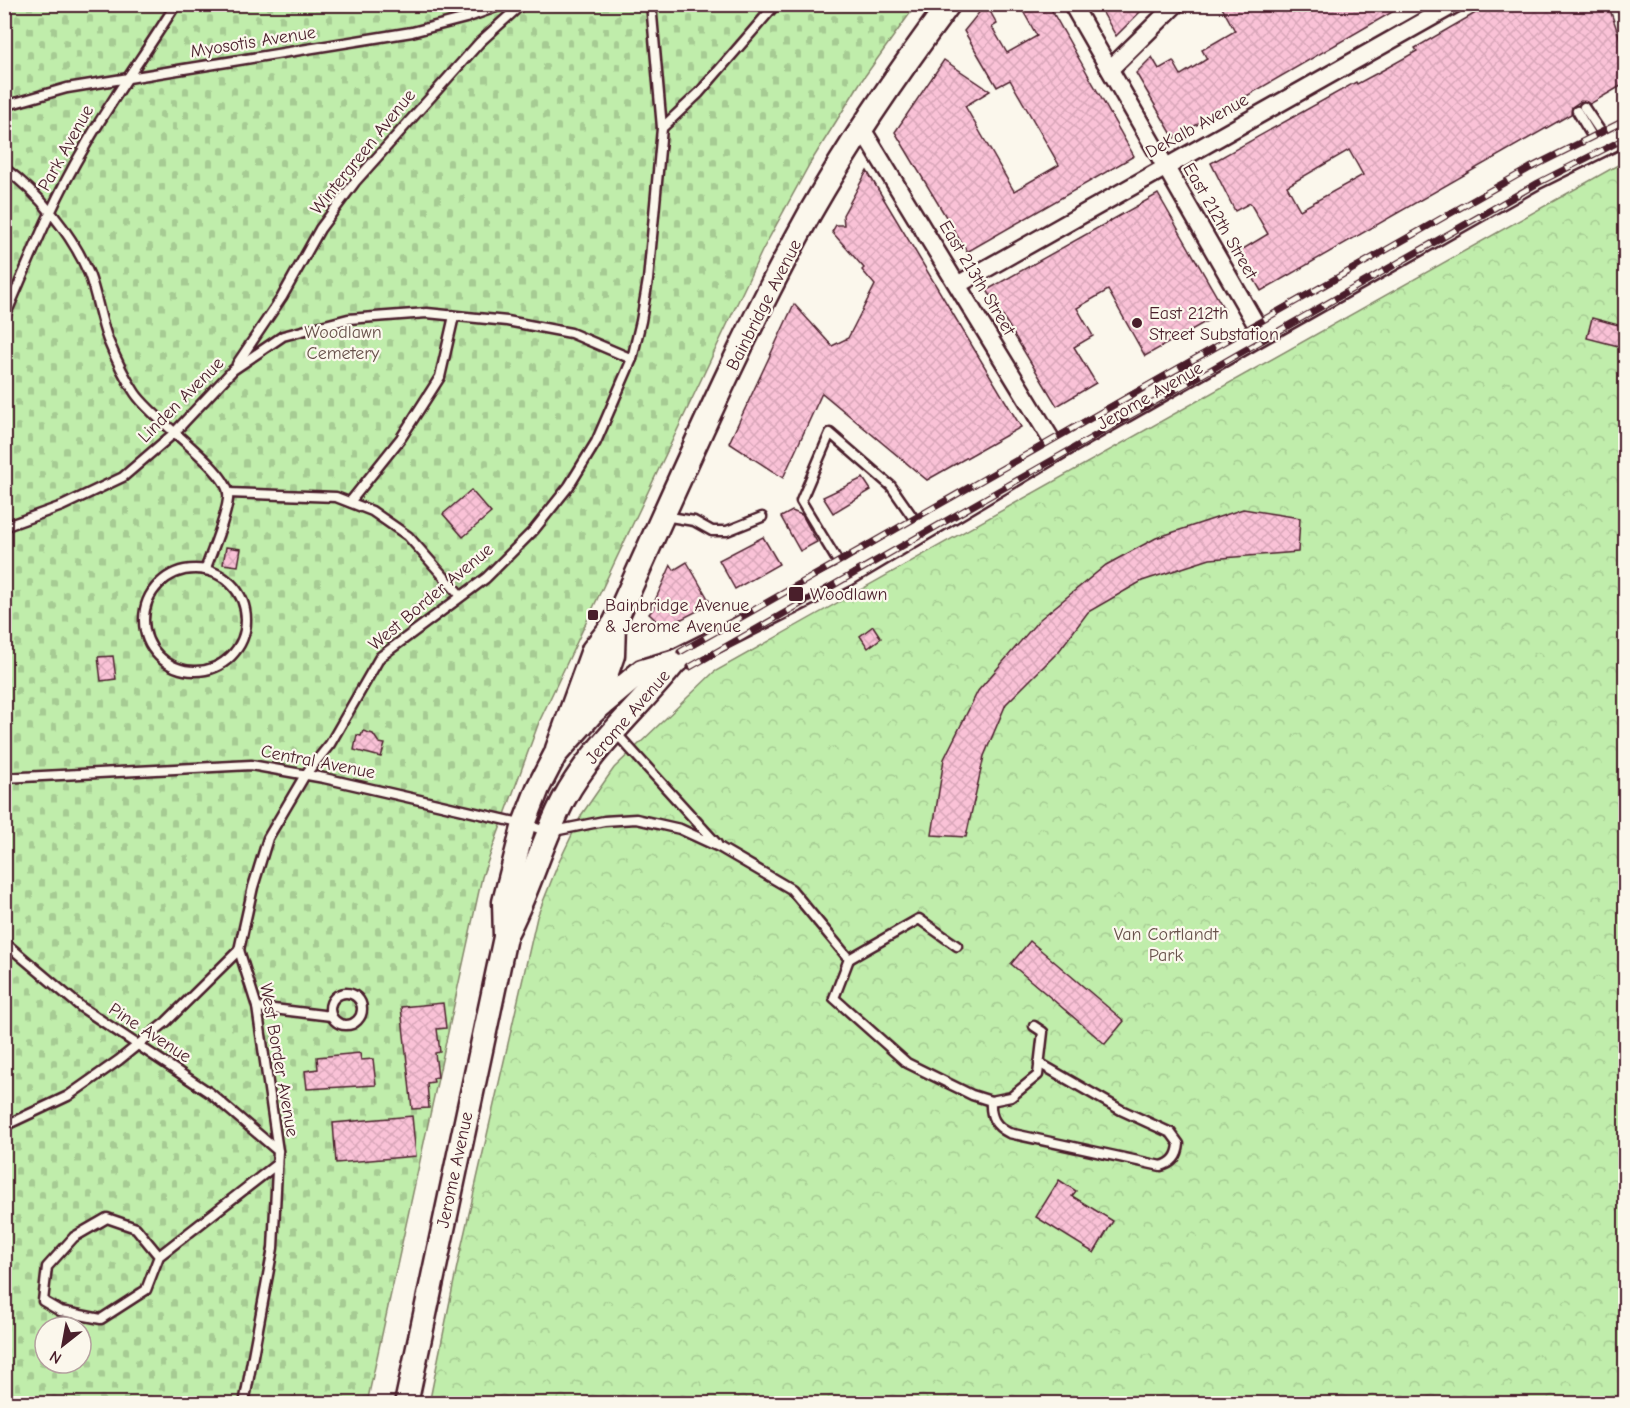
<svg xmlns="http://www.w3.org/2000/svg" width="1630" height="1408" font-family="'Comic Neue',sans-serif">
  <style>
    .cemetery { fill: url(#cemetery-stones); stroke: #85866b; stroke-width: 1.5; fill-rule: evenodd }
    .park { fill: url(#park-crowns); stroke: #85866b; stroke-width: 1.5 }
    .building { fill: url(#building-cross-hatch); stroke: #4a1f2b; stroke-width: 1.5; fill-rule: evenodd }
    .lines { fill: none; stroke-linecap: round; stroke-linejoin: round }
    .service-casing { stroke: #4a1f2b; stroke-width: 13 }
    .minor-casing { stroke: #4a1f2b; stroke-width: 21 }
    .secondary-casing { stroke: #4a1f2b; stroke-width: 27 }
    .service { stroke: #fbf7ec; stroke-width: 8 }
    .minor { stroke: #fbf7ec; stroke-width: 16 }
    .secondary { stroke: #fbf7ec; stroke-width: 22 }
    .rail-casing { stroke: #4a1f2b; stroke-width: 7 }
    .rail { stroke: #fbf7ec; stroke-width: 4.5; stroke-dasharray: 14; stroke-linecap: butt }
    .poi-dot { fill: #4a1f2b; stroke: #fbf7ec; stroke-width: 2 }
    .labels { text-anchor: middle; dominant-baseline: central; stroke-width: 4.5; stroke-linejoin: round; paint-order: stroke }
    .street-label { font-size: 18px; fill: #4a1f2b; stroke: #fbf7ec }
    .poi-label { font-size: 18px; fill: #4a1f2b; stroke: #fbf7ec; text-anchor: start }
    .park-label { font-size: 18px; fill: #68524b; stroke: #fbf7ec }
  </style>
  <defs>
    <pattern id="cemetery-stones" width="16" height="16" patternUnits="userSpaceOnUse" patternTransform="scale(1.5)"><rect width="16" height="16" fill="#c0edab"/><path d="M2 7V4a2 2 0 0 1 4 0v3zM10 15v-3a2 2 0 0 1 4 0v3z" fill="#a6cb93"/></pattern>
    <pattern id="park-crowns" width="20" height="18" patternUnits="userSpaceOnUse" patternTransform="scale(1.5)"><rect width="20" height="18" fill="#c0edab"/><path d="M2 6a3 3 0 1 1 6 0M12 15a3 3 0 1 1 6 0" fill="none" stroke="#a6cb93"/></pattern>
    <pattern id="building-cross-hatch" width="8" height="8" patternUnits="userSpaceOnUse" patternTransform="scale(1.5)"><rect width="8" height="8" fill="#fac2d7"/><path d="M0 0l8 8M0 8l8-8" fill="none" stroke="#d8a6b9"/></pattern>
  </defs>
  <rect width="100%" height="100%" fill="#fbf7ec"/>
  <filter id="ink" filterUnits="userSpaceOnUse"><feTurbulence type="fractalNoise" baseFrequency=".0167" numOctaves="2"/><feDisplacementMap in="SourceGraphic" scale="12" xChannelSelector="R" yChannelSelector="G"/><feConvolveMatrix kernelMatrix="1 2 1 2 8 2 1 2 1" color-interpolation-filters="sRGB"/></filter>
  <g filter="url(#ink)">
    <path class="cemetery" d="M5,5h911l-56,78 -51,82 -47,86 -223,471 -57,155 -115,526 -362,1zM45,1327h36v36h-36z"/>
    <path class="park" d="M1625,161v1242l-1196,1 28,-138 80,-349 21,-53 24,-50 18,-26 14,-20 100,-96z"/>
    <g class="building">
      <path d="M986,4l11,20 -5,3 15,26 30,-17 -18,-32h29l86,152 -167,96 -72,-120 49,-72 46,31 -25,15 49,85 45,-26 -49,-85 -13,7 -33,-56z"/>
      <path d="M1098,4h50l-32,32z"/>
      <path d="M1220,4h186l-232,134 -38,-65 16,-16 7,12 14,-8 8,14 26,-16 -5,-9 33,-19z"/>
      <path d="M1491,4h117l18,52v27l-36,21 -9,-3 -9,6 -1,7 -310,177 -23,-39 30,-18 -18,-31 -15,8 -24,-48 145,-81 1,2 26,-14 34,-19 -2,-3zM1349,150l14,25 -63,35 -13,-24z"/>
      <path d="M867,171l154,256 -94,53 -105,-87 -39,85 -54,-35 65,-139 38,42 16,-8 27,-53 -13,-15 2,-2 -32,-36 4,-7h8l-1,-10z"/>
      <path d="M1158,194l67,117 -80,45 -37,-66 -31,18 16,28 -19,11 22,36 -39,23 -70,-116z"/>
      <path d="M1592,318l34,9v21l-39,-10z"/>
      <path d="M863,478l8,12 -38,23 -10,-16z"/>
      <path d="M471,490l20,23 -28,24 -20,-23z"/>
      <path d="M1243,509l57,9 -2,34 -88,7 -68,22 -54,31 -29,39 -53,53 -22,52 -18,81 -34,-2 12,-76 34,-68 61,-71 67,-55 50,-27z"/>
      <path d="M792,511l10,4 15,27 -17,9 -19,-34z"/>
      <path d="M763,537l16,27 -44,25 -16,-29z"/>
      <path d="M226,547l15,2 -3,17 -15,-2z"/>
      <path d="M687,562l24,42 -37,19 -4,-1 -6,6 -15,-14 5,-6 -1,-3 18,-40 3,5z"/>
      <path d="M873,626l8,12 -13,10 -8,-12z"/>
      <path d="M113,656l3,23 -15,2 -3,-24z"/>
      <path d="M363,731l10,3 6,9 6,1 -4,13 -27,-7 3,-15 4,1z"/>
      <path d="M1030,941l94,80 -19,23 -94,-80z"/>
      <path d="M443,1003l3,25 -9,1 3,23 -5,1 3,24 -5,1 1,4 -7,1 2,25 -17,1 -11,-102z"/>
      <path d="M360,1053l1,7 12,-1 3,26 -69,4 -2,-18 13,-2 -1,-12z"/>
      <path d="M412,1116l4,40 -80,7 -3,-40z"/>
      <path d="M1059,1180l17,11 -4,5 41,25 -19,32 -58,-36z"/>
    </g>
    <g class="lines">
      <g class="service-casing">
        <g id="service">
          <path d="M651,4l11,124"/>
          <path d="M4,106l63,-18 345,-56 54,-14 39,-14"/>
          <path d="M1584,107l23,34"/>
          <path d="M1577,111l21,35"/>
          <path d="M4,168c35,25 68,66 85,106 8,21 11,45 19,66 7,17 17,38 27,53 18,27 88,73 93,99 3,14 -17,62 -23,78"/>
          <path d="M4,319c25,-58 48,-117 80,-171 28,-50 62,-95 92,-144"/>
          <path d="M237,364l45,-67 38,-68 35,-47 125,-140 42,-38"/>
          <path d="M228,493l108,4 36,14 36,25 53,60"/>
          <path d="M350,502l51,-64 39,-61 14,-61"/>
          <path d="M664,516l30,5 18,10h15l35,-14"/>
          <path d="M4,527l58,-21 61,-29 50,-43 60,-64 50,-34 65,-17 79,-6 80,8 64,12 61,26"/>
          <circle cx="195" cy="620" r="51"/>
          <path d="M846,575l-45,-74 29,-68 61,53 30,43"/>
          <path d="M615,732l102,112"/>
          <path d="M4,778l247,-13 73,13 200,46 25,8 55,-11 32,-2 44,10 39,18 72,42 58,70 -15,39 73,65 65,32 19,6 20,-4 27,-22 5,-43 -9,-6"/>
          <path d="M4,942l77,65 129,86 68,58"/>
          <path d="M849,959l70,-40 38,27"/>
          <circle cx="346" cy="1009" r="16"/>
          <path d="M257,1007l74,9"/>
          <path d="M991,1101c-1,16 4,25 18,32l152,33c12,-3 17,-10 18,-22l-8,-11 -50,-23 -82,-47"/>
          <path d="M4,1126l64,-30 51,-36 47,-38 73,-72"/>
          <path d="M159,1256l-23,-28 -29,-10 -33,19 -27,30 -4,34 17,10 41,8 45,-29 13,-34 118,-92"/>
          <path d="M244,1404l29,-156 5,-97 -21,-144 -18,-57 14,-63 15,-49 37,-63 25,-31 50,-87 106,-79 48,-48 35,-44 27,-44 36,-83 9,-38 7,-41 14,-152 37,-35 77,-89"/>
        </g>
      </g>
      <g class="minor-casing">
        <g id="minor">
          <path d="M1072,4l189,329"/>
          <path d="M1110,69l66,-65"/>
          <path d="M862,129l195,320"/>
          <path d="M959,284l496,-280"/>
        </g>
      </g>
      <g class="secondary-casing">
        <g id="secondary">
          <path d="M593,712l20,-57 1,-31"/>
          <path d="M557,749l36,-99 21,-26c63,-137 122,-278 196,-411 41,-72 89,-142 139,-209"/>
          <path d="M506,934c23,-43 35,-91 58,-135 28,-52 76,-92 112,-138"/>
          <path d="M406,1404l99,-467 -1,-35 20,-78 14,-36 17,-33 38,-43 49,-41 34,-10 170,-86 211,-126 204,-116 272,-154 93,-46"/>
        </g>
      </g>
      <use href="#service" class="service"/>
      <use href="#minor" class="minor"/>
      <use href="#secondary" class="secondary"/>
      <g class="rail-casing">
        <g id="rail">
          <path d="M680,652l850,-484 96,-48"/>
          <path d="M690,667l848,-484 88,-45"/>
        </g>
      </g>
      <use href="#rail" class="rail"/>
    </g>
  </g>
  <g class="poi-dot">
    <circle cx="1137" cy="323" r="6"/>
    <rect x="788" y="586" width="16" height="16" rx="3"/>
    <rect x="587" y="609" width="12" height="12" rx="3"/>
  </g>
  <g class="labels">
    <g class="street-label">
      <text transform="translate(253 42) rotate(-9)">Myosotis Avenue</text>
      <text transform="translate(1197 126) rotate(-29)">DeKalb Avenue</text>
      <text transform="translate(66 148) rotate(-61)">Park Avenue</text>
      <text transform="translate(363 152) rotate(-51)">Wintergreen Avenue</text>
      <text transform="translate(1220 221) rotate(60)">East 212th Street</text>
      <text transform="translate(977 278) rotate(59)">East 213th Street</text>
      <text transform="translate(764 305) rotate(-63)">Bainbridge Avenue</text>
      <text transform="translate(1150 396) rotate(-30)">Jerome Avenue</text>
      <text transform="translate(181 400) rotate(-45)">Linden Avenue</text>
      <text transform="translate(431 597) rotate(-40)">West Border Avenue</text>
      <text transform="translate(628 717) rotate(-49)">Jerome Avenue</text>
      <text transform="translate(318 762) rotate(11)">Central Avenue</text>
      <text transform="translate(150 1033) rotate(33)">Pine Avenue</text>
      <text transform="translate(279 1060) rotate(80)">West Border Avenue</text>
      <text transform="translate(455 1170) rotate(-78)">Jerome Avenue</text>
    </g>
    <g class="poi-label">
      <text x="1149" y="313">East 212th<tspan x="1149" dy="21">Street Substation</tspan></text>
      <text x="810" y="594">Woodlawn</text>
      <text x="605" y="605">Bainbridge Avenue<tspan x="605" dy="21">&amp; Jerome Avenue</tspan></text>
    </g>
    <g class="park-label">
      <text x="343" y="332">Woodlawn<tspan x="343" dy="21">Cemetery</tspan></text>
      <text x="1166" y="934">Van Cortlandt<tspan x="1166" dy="21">Park</tspan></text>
    </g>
  </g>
  <rect width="1630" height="1408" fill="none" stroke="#fbf7ec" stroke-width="24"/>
  <rect x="12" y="12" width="1606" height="1384" fill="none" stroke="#4a1f2b" stroke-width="2" filter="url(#ink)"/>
  <g transform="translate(63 1345) rotate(211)"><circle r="28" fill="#fbf7ec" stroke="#b4a19f" stroke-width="1.5"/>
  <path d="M0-4.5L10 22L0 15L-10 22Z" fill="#4a1f2b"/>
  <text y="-9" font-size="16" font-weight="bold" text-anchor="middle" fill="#4a1f2b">N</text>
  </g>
</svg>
